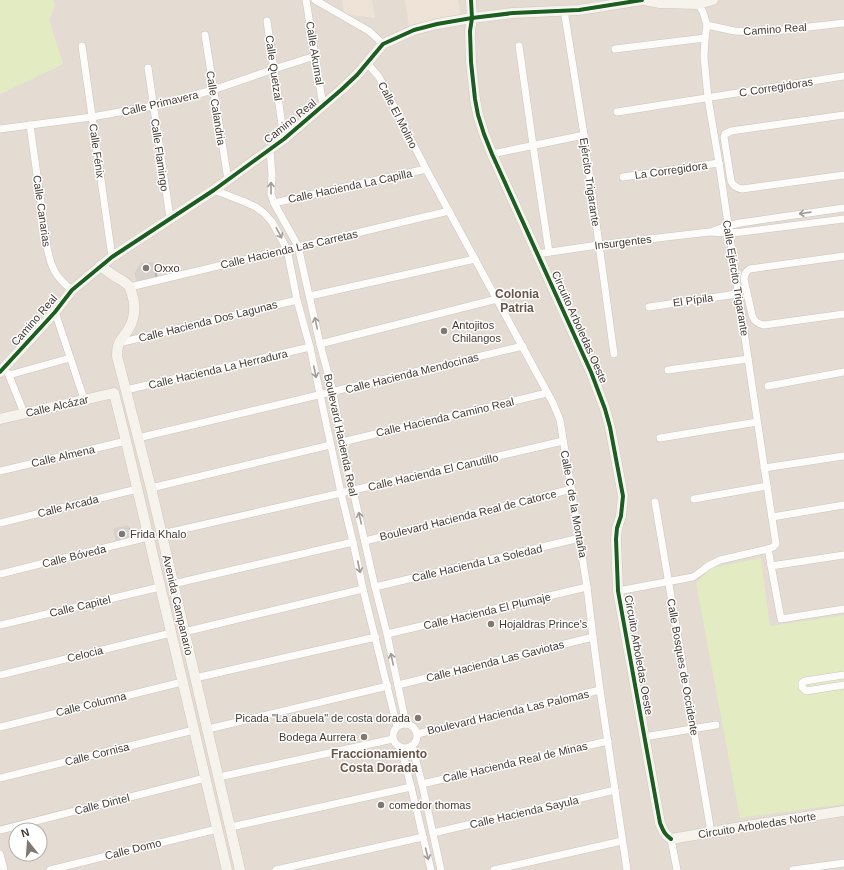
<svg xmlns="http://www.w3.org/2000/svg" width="844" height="870" font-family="Arial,sans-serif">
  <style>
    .residential { fill: #e4dbd2; fill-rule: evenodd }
    .education { fill: #eee3d6 }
    .green { fill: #e2ebc2 }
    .shadow { fill: #0003 }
    .building { fill: #d7d1cc; stroke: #d7d1cb }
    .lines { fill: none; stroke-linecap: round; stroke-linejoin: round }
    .street-casing { stroke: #cbc6c1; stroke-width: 8 }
    .secondary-casing { stroke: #d0c7bd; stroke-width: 11 }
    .street { stroke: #fdfcfb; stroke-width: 7 }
    .secondary { stroke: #f6f2ec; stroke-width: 10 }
    .cycleway-casing { stroke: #fff; stroke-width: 6 }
    .cycleway { stroke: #1b5e20; stroke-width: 4 }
    .oneway { stroke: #a09b96 }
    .poi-dot { fill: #807871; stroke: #fff; stroke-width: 1.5 }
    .labels { text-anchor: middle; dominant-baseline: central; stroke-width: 3; stroke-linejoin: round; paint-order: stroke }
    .street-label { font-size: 11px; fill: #443a32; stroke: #fff }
    .poi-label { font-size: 11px; fill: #443a32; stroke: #fff; text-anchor: start }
    .neighbourhood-label { font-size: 12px; font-weight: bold; fill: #685548; stroke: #fff }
  </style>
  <rect width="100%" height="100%" fill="#efeae5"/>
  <path class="residential" d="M53,0h791v870h-844v-776l63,-30 -14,-44 6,-15zM16,830h24v24h-24z"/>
  <g class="education">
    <path d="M342,0h30l3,18 -31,-4z"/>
    <path d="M405,0h53l3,18 -52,9z"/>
  </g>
  <g class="green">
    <path d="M0,0h53l2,5 -6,15 14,44 -63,30z"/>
    <path d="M761,558l9,68 74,-11v189l-104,14 -44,-235 15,-15z"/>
  </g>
  <g class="shadow">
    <path d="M152,264l3,1 3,13 -17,4 -3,-2z"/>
    <path d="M128,527l3,2 2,11 -13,4z"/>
  </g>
  <g class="building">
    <path d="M141,263h12l2,14 -18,4 -2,-8z"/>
    <path d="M128,526l3,13 -15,4 -2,-14z"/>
  </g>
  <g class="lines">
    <g class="street-casing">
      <g id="street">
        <path d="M306,0l17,106"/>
        <path d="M315,0l54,31 14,13"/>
        <path d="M564,10l20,125 30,219"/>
        <path d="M267,21l17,118"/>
        <path d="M707,25l27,6 21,1 19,-1 70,-8"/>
        <path d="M205,35l23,145"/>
        <path d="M82,46l30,211"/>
        <path d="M519,46l14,99 16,107"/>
        <path d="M615,49l90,-11"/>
        <path d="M367,63l12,14 47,92 127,234 7,17 27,167 6,50 7,53 27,180"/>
        <path d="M148,68l22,150"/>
        <path d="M617,112l227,-36"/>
        <path d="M844,115l-113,16 -6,3 -1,3 7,44c2,5 5,7 11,8l102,-14"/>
        <path d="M30,125l17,122c4,20 8,30 25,43"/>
        <path d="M0,129l92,-12 61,-11 60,-16 61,-21 41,-13"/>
        <path d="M270,150l2,25 -1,19 3,9 24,43 22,98 13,48 9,50 33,145 12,47 19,90"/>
        <path d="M492,154l92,-19"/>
        <path d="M623,177l96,-14"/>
        <path d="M214,190l31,12 11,5 8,6 8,9 15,27 10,51 13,47 31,146 12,49 10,47 34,137"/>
        <path d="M274,203l152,-34"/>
        <path d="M713,231l14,-5 13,-3 104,-15"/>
        <path d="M537,254l61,-9 111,-13 20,1 13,-1 102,-13"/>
        <path d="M844,256l-94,13c-5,3 -5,5 -6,10l8,36c2,6 5,9 12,10l80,-11"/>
        <path d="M130,287l319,-76"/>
        <path d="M310,296l165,-37"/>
        <path d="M649,307l88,-13"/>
        <path d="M55,312l29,87"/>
        <path d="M119,343l178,-43"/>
        <path d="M320,344l177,-45"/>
        <path d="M668,370l80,-11"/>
        <path d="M8,373l16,40"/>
        <path d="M9,375l61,-17"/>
        <path d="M768,386l76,-14"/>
        <path d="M126,390l184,-43"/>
        <path d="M138,438l385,-92"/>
        <path d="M660,438l97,-16"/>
        <path d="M342,442l205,-49"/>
        <path d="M764,468l80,-12"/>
        <path d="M0,471l126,-30"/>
        <path d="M151,488l179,-43"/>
        <path d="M694,499l73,-13"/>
        <path d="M655,502l56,330"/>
        <path d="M772,517l72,-12"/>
        <path d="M0,523l137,-34"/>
        <path d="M162,534l179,-41 222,-52"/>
        <path d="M365,541l207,-52"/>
        <path d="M768,549l13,70 63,-10"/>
        <path d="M771,566l73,-11"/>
        <path d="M0,574l148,-37"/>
        <path d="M173,584l180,-42"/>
        <path d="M375,587l205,-49"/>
        <path d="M618,591l75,-14 10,-7 5,-4 12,-6 48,-11 5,-2 3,-3 -9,-58 -48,-323 -11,-65 -4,-41 1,-19 2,-13 -4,-13 -5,-8"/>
        <path d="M0,625l160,-38"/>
        <path d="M184,632l179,-43"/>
        <path d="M387,634l200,-47"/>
        <path d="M0,675l171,-42"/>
        <path d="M844,675l-39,6 -3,2v4l4,4 38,-6"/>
        <path d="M195,678l181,-41"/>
        <path d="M398,685l195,-48"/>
        <circle cx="405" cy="736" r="12"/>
        <path d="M0,727l182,-45"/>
        <path d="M208,729l180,-43"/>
        <path d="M417,734l183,-44"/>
        <path d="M644,737l72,-12"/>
        <path d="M412,746l10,38 19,86"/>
        <path d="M401,748l10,39 20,83"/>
        <path d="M219,777l174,-38"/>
        <path d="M0,778l194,-48"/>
        <path d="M422,784l186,-43"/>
        <path d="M231,827l180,-40"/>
        <path d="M0,830l205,-52"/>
        <path d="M433,833l182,-43"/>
        <path d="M671,839l6,31"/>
        <path d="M0,854l4,16"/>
        <path d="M50,870l167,-41"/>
        <path d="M276,870l147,-33"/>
        <path d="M494,870l128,-29"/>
        <path d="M793,870l51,-7"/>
      </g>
    </g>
    <g class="secondary-casing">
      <g id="secondary">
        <path d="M471,0l1,18 -2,13 1,31 4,37 3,16 6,19 8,20 99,218 14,37 5,18 13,69 -2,20 -4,12 -1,11 2,52 42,232c3,7 4,11 11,16l76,-13 97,-15"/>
        <path d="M644,0l16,3 38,1 15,-4"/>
        <path d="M100,266c5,3 10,7 16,11 4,2 9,5 13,9 1,2 2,5 3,8 4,13 3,25 -4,36 -7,11 -11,11 -11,26l34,132 89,382"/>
        <path d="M0,372l55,-60 17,-22 40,-33 102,-67 70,-51 57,-49 16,-15 26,-31 31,-14 23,-6 35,-6 41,-5 66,-3 63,-10"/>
        <path d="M0,419l114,-26 12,48 101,429"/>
      </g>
    </g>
    <use href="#street" class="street"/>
    <use href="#secondary" class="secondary"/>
    <g class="cycleway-casing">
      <g id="cycleway">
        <path d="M471,0l1,18 -2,13 1,31 4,37 3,16 6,19 8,20 99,218 14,37 5,18 13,69 -2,20 -4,12 -1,11 2,52 42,232c3,7 4,11 11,16"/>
        <path d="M0,372l55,-60 17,-22 40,-33 102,-67 70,-51 57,-49 16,-15 26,-31 31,-14 23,-6 35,-6 41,-5 66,-3 63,-10"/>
      </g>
    </g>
    <use href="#cycleway" class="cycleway"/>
  </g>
  <defs><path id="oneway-shaft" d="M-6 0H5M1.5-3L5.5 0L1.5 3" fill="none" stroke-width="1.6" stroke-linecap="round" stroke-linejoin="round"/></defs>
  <g class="oneway">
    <use href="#oneway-shaft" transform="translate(271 188) rotate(-90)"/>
    <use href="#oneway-shaft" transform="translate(805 213) rotate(172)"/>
    <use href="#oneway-shaft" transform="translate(279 233) rotate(62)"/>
    <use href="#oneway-shaft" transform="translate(316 323) rotate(-102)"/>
    <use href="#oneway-shaft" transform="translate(315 372) rotate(78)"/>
    <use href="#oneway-shaft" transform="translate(360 518) rotate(-103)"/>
    <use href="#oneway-shaft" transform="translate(359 567) rotate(78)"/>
    <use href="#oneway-shaft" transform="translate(392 659) rotate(-102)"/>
    <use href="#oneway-shaft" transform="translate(427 854) rotate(76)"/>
  </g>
  <g class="poi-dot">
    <circle cx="146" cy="268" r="4"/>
    <circle cx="444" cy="331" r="4"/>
    <circle cx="122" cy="534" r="4"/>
    <circle cx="491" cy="624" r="4"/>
    <circle cx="418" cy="718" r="4"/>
    <circle cx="364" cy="737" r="4"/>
    <circle cx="381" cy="805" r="4"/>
  </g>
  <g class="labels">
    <g class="street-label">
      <text transform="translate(775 29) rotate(-4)">Camino Real</text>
      <text transform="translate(315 53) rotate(81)">Calle Akumal</text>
      <text transform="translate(274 68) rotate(82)">Calle Quetzal</text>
      <text transform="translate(776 87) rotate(-9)">C Corregidoras</text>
      <text transform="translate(160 103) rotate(-13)">Calle Primavera</text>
      <text transform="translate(216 108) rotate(81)">Calle Calandria</text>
      <text transform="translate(398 115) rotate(63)">Calle El Molino</text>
      <text transform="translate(290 121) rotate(-39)">Camino Real</text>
      <text transform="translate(97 151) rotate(82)">Calle Fénix</text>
      <text transform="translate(160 155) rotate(82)">Calle Flamingo</text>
      <text transform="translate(671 170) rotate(-8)">La Corregidora</text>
      <text transform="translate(590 182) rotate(82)">Ejército Trigarante</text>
      <text transform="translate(350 186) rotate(-12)">Calle Hacienda La Capilla</text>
      <text transform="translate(42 211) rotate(82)">Calle Canarias</text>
      <text transform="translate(623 242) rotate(-7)">Insurgentes</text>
      <text transform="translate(289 249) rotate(-13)">Calle Hacienda Las Carretas</text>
      <text transform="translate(736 278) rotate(81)">Calle Ejército Trigarante</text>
      <text transform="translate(693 300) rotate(-8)">El Pípila</text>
      <text transform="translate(34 320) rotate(-49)">Camino Real</text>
      <text transform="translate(208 321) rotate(-14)">Calle Hacienda Dos Lagunas</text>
      <text transform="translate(580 327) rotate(66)">Circuito Arboledas Oeste</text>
      <text transform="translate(218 369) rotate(-13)">Calle Hacienda La Herradura</text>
      <text transform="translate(412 373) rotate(-14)">Calle Hacienda Mendocinas</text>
      <text transform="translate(57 406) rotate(-13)">Calle Alcázar</text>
      <text transform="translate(445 417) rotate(-13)">Calle Hacienda Camino Real</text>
      <text transform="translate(341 435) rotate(78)">Boulevard Hacienda Real</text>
      <text transform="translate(63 456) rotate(-13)">Calle Almena</text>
      <text transform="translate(433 472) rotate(-13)">Calle Hacienda El Canutillo</text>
      <text transform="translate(574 504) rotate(80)">Calle C de la Montaña</text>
      <text transform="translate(68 506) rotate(-14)">Calle Arcada</text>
      <text transform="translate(468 515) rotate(-14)">Boulevard Hacienda Real de Catorce</text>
      <text transform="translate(74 556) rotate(-14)">Calle Bóveda</text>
      <text transform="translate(477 563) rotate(-13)">Calle Hacienda La Soledad</text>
      <text transform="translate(178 605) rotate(77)">Avenida Campanario</text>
      <text transform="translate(80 606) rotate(-13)">Calle Capitel</text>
      <text transform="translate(487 611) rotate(-13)">Calle Hacienda El Plumaje</text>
      <text transform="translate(85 654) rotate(-14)">Celocia</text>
      <text transform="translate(639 655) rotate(80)">Circuito Arboledas Oeste</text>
      <text transform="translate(495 661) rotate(-14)">Calle Hacienda Las Gaviotas</text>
      <text transform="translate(683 667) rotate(80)">Calle Bosques de Occidente</text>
      <text transform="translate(91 704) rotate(-14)">Calle Columna</text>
      <text transform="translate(508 712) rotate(-13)">Boulevard Hacienda Las Palomas</text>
      <text transform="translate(97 754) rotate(-14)">Calle Cornisa</text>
      <text transform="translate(515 762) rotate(-13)">Calle Hacienda Real de Minas</text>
      <text transform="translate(102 804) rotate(-14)">Calle Dintel</text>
      <text transform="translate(524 812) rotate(-13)">Calle Hacienda Sayula</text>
      <text transform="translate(757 825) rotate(-9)">Circuito Arboledas Norte</text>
      <text transform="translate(133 849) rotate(-14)">Calle Domo</text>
    </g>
    <g class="poi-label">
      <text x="154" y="268">Oxxo</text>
      <text x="452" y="325">Antojitos<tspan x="452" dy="13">Chilangos</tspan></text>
      <text x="130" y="534">Frida Khalo</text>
      <text x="499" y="624">Hojaldras Prince's</text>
      <text x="410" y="718" text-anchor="end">Picada "La abuela" de costa dorada</text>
      <text x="356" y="737" text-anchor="end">Bodega Aurrera</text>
      <text x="389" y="805">comedor thomas</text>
    </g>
    <g class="neighbourhood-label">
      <text x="517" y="294">Colonia<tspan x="517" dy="14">Patria</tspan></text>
      <text x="379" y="754">Fraccionamiento<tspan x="379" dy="14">Costa Dorada</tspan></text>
    </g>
  </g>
  <g transform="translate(28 842) rotate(343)"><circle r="19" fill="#ffffff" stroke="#b4b0ad"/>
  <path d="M0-3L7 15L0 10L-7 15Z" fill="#807871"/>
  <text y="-6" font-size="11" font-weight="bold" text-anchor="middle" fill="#443a32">N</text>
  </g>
</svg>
